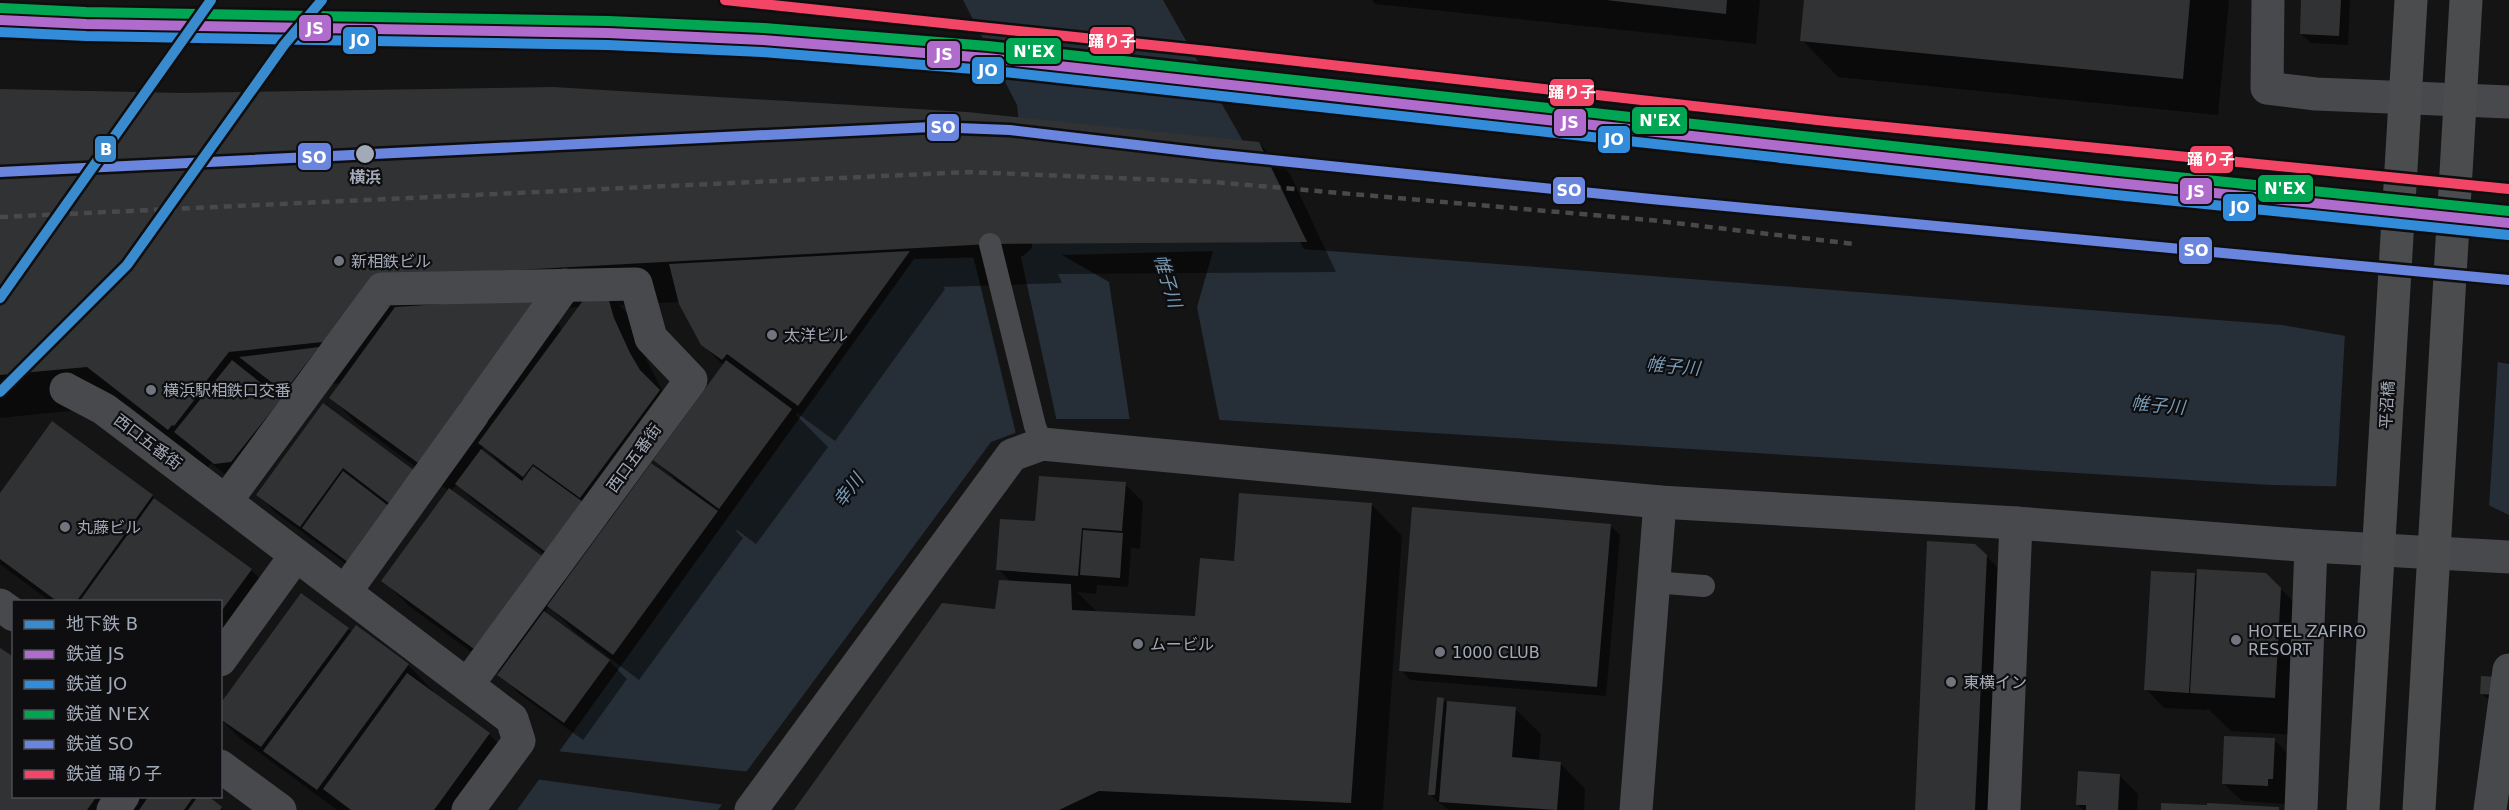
<svg xmlns="http://www.w3.org/2000/svg" width="2509" height="810" font-family="'DejaVu Sans','Noto Sans JP',sans-serif">
  <style>
    .water { fill: #262f37 }
    .pier { fill: #141414 }
    .shadow { fill: #0007; fill-rule: evenodd }
    .building { fill: #313234 }
    .lines { fill: none; stroke-linecap: round; stroke-linejoin: round }
    .service { stroke: #47494d; stroke-width: 22 }
    .minor { stroke: #47494d; stroke-width: 33 }
    .primary { stroke: #4a4c4e; stroke-width: 33 }
    .rail { stroke: #47494c; stroke-width: 4.5; stroke-dasharray: 8 6; stroke-linecap: butt }
    .rail-1-casing { stroke: #0e0e10; stroke-width: 15 }
    .rail-2-casing { stroke: #0e0e10; stroke-width: 15 }
    .rail-3-casing { stroke: #0e0e10; stroke-width: 15 }
    .rail-4-casing { stroke: #0e0e10; stroke-width: 15 }
    .rail-5-casing { stroke: #0e0e10; stroke-width: 15 }
    .rail-1 { stroke: #b06ccc; stroke-width: 10 }
    .rail-2 { stroke: #338cd9; stroke-width: 10 }
    .rail-3 { stroke: #00a651; stroke-width: 10 }
    .rail-4 { stroke: #6985dd; stroke-width: 10 }
    .rail-5 { stroke: #f34667; stroke-width: 10 }
    .metro-1-casing { stroke: #0e0e10; stroke-width: 15 }
    .metro-1 { stroke: #3a8bce; stroke-width: 10 }
    .stop-dot { fill: #a3aab7; stroke: #0e0e10; stroke-width: 2 }
    .poi-dot { fill: #71767e; stroke: #0e0e10; stroke-width: 2 }
    .labels { text-anchor: middle; dominant-baseline: central; stroke-width: 4.5; stroke-linejoin: round; paint-order: stroke }
    .stop-label { font-size: 16px; font-weight: bold; fill: #a3aab7; stroke: #0e0e10 }
    .poi-label { font-size: 16px; fill: #a3aab7; stroke: #0e0e10; text-anchor: start }
    .street-label { font-size: 16px; fill: #a3aab7; stroke: #0e0e10 }
    .water-label { font-size: 18px; font-style: italic; fill: #769ab5; stroke: #0e0e10 }
    .line-badge { stroke: #0e0e10; stroke-width: 2 }
    .badge-label { font-size: 16px; text-anchor: middle; font-weight: bold; fill: #fff }
  </style>
  <rect width="100%" height="100%" fill="#141414"/>
  <path class="water" d="M963,0h200l141,249 978,76 227,39v151l-54,-26 -184,-4 -1066,-66h-152l-62,23 -273,368h-201l397,-551 109,-3 9,-8 -15,-143z"/>
  <g class="pier">
    <path d="M1213,251l-16,56 23,116 -90,-1 -21,-140 -47,-27z"/>
    <path d="M1020,253l37,169 -41,12 -43,-179z"/>
    <path d="M2345,333l153,26 -9,150 -34,-17 -119,-2z"/>
    <path d="M556,751l194,21 -25,33 -190,-26z"/>
  </g>
  <g class="shadow">
    <path d="M1372,0h388l-4,44 -381,-40z"/>
    <path d="M1806,0h423l-11,115 -380,-38 -36,-37z"/>
    <path d="M2302,0h48l-2,45 -37,-2 -10,-9z"/>
    <path d="M0,91l1259,52 31,31 46,98 -278,2 4,9 -119,4 2,2 -110,152 -38,-28 -1,2 32,32 -72,97 -19,-14 -1,1 7,7 -104,142 -65,-49 -25,-25 -5,7 65,48 18,18 -44,61 -65,-47 -18,-20 -91,-67 -26,-26 66,-89 -93,-68 -25,-26 11,-14 -37,4 -11,13 -14,-11 -12,2 12,9 -46,81 -23,-18 -4,5 -79,-63 -128,13zM680,302l22,42 22,22 -38,52 -21,-22 -26,-51 -8,-28 -12,-12zM580,307l-18,24 -3,-6 -16,-16zM484,447l16,16 -1,2 -19,-14zM654,458l21,21 -1,2 -24,-17zM457,484l18,18 91,68 30,-55 12,9 -42,58 -25,-25 -90,-66z"/>
    <path d="M323,405l91,67 -46,108 -92,-67 -18,-18z"/>
    <path d="M1125,484l18,18 -3,47 -9,-1 -3,39 -31,-2 -1,9 -19,-2 21,21 98,4 176,-112 30,31 -19,274h-587l200,-199 15,-29 -13,-13 39,-46z"/>
    <path d="M0,495l152,1 99,74 26,26 -57,77v-71h-169l-51,-38z"/>
    <path d="M1610,525l10,10 -14,161 -196,-16 -9,-10z"/>
    <path d="M1986,556l39,39 -10,215h-99z"/>
    <path d="M2266,574l54,54 -7,108 -82,-5 -24,-23v2l-43,-2 -18,-19 49,-114 3,3z"/>
    <path d="M348,629l60,36 25,26 -1,2 57,41 25,26 -36,50h-141l-96,-71 -21,-20z"/>
    <path d="M0,649l14,147h192l17,14h-223z"/>
    <path d="M2509,687l-18,15 -10,-9z"/>
    <path d="M1443,699l4,4 68,6 26,25 -2,27 21,2 25,26 -1,21h-135l-10,-7 -9,-9z"/>
    <path d="M2274,740l19,18 -7,46 -44,-3 -19,-18z"/>
    <path d="M2119,775l19,19 -1,16h-54l-6,-6z"/>
  </g>
  <g class="building">
    <path d="M1606,0h121l-1,14z"/>
    <path d="M1804,0h386l-7,79 -383,-38z"/>
    <path d="M2301,0h40l-2,36 -39,-2z"/>
    <path d="M553,87l414,25 292,30 48,100 -317,2 -620,34 -47,64 -94,10 -36,46 2,1 -21,27 -2,-1 -4,5 -81,-63 -87,8v-286l181,4z"/>
    <path d="M910,251l-112,155 -71,-52 -5,6 -21,-15 -22,-41 -10,-40z"/>
    <path d="M606,290l8,28 16,35 10,17 20,20 -80,108 -47,-34 -10,13 -45,-34 112,-152z"/>
    <path d="M534,298l5,12 -114,158 -96,-70 66,-91z"/>
    <path d="M319,347l-35,45 -45,-35z"/>
    <path d="M232,360l49,39 -50,63 -17,2 -40,-32z"/>
    <path d="M726,360l66,49 -73,100 -66,-49z"/>
    <path d="M323,403l92,68 -25,33 -47,-36 -43,59 -44,-32z"/>
    <path d="M52,421l101,74 -77,107h-18l-58,-43v-66z"/>
    <path d="M481,449l41,32 11,-15 50,36 -36,51 -92,-69z"/>
    <path d="M651,463l67,48 -105,144 -66,-49z"/>
    <path d="M343,471l47,36 -41,56 -47,-35z"/>
    <path d="M1039,476l87,6 -4,49 -40,-3 -4,48 -82,-6 4,-51 35,2z"/>
    <path d="M449,488l93,68 -68,93 -93,-68z"/>
    <path d="M1239,493l133,10 -21,300 -252,-12 -40,19h-265l148,-207 53,6 4,-29 72,4 1,26 123,6 5,-58 34,3z"/>
    <path d="M154,498l98,71 -32,44v-11h-141z"/>
    <path d="M1412,507l199,17 -14,163 -198,-16z"/>
    <path d="M1083,530l40,3 -3,45 -40,-3z"/>
    <path d="M1927,541l48,3 12,11 -12,255h-60z"/>
    <path d="M2197,569l69,4 15,15 -6,110 -85,-5z"/>
    <path d="M2151,571l44,2 -6,120 -45,-3z"/>
    <path d="M301,593l48,35 -88,119 -41,-28v-15z"/>
    <path d="M544,611l66,49 -46,63 -67,-48z"/>
    <path d="M356,625l53,39 -92,126 -54,-39z"/>
    <path d="M0,648l14,9v139h83l-10,14h-87z"/>
    <path d="M407,673l83,60 -56,77h-83l-28,-21z"/>
    <path d="M2481,676l19,1 -1,18 -19,-1z"/>
    <path d="M1437,697l7,1 -9,97h-7z"/>
    <path d="M1447,701l69,6 -4,50 49,5 -4,48 -118,-8z"/>
    <path d="M2224,736l51,2 -2,41h-5v7l-46,-2z"/>
    <path d="M2078,771l42,3 -2,36h-32v-5h-10z"/>
    <path d="M149,796h45l-10,14h-45z"/>
    <path d="M198,796h10l14,11 -2,3h-32z"/>
    <path d="M2161,803l46,2v-2l72,4v3h-118z"/>
  </g>
  <g class="lines">
    <g class="service">
      <path d="M990,244l45,182 7,18"/>
      <path d="M1653,582l51,4"/>
    </g>
    <g class="minor">
      <path d="M2268,0l-1,88 49,6 193,8"/>
      <path d="M66,389l38,20 408,310 7,22 -51,69"/>
      <path d="M477,408l88,-123"/>
      <path d="M226,501l156,-212 254,-5 15,54 40,42 -223,304"/>
      <path d="M345,592l128,-178"/>
      <path d="M0,605l14,10"/>
      <path d="M220,660l76,-105"/>
      <path d="M220,766l60,44"/>
      <path d="M113,810l10,-14"/>
      <path d="M751,810l261,-355 30,-11 618,58 356,21 295,23 198,11"/>
      <path d="M1636,810l24,-308"/>
      <path d="M2004,810l12,-287"/>
      <path d="M2301,810l10,-264"/>
      <path d="M2490,810l19,-140"/>
    </g>
    <g class="primary">
      <path d="M2363,810l48,-810"/>
      <path d="M2419,810l47,-810"/>
    </g>
    <path class="rail" d="M0,217l969,-45 245,10 436,38 204,24"/>
    <g class="rail-1-casing">
      <path id="rail-1" d="M0,20l86,4 522,9 155,7 224,18 1130,125 392,40"/>
    </g>
    <g class="rail-2-casing">
      <path id="rail-2" d="M0,32l86,4 522,9 154,7 224,18 1130,125 392,40"/>
    </g>
    <g class="rail-3-casing">
      <path id="rail-3" d="M1,8l85,4 523,9 155,7 224,18 1130,125 391,40"/>
    </g>
    <g class="rail-4-casing">
      <path id="rail-4" d="M0,172l932,-45 78,3 203,24 438,45 858,81"/>
    </g>
    <g class="rail-5-casing">
      <path id="rail-5" d="M725,0l483,51 618,70 683,68"/>
    </g>
    <use href="#rail-1" class="rail-1"/>
    <use href="#rail-2" class="rail-2"/>
    <use href="#rail-3" class="rail-3"/>
    <use href="#rail-4" class="rail-4"/>
    <use href="#rail-5" class="rail-5"/>
    <g class="metro-1-casing">
      <g id="metro-1">
        <path d="M0,298l211,-298"/>
        <path d="M0,392l127,-127 157,-220 38,-45"/>
      </g>
    </g>
    <use href="#metro-1" class="metro-1"/>
  </g>
  <circle class="stop-dot" cx="365" cy="154" r="10"/>
  <g class="poi-dot">
    <circle cx="339" cy="261" r="6"/>
    <circle cx="772" cy="335" r="6"/>
    <circle cx="151" cy="390" r="6"/>
    <circle cx="65" cy="527" r="6"/>
    <circle cx="2236" cy="640" r="6"/>
    <circle cx="1138" cy="644" r="6"/>
    <circle cx="1440" cy="652" r="6"/>
    <circle cx="1951" cy="682" r="6"/>
  </g>
  <g class="labels">
    <g class="stop-label">
      <text x="365" y="177">横浜</text>
    </g>
    <g class="poi-label">
      <text x="351" y="261">新相鉄ビル</text>
      <text x="784" y="335">太洋ビル</text>
      <text x="163" y="390">横浜駅相鉄口交番</text>
      <text x="77" y="527">丸藤ビル</text>
      <text x="2248" y="631">HOTEL ZAFIRO<tspan x="2248" dy="18">RESORT</tspan></text>
      <text x="1150" y="644">ムービル</text>
      <text x="1452" y="652">1000 CLUB</text>
      <text x="1963" y="682">東横イン</text>
    </g>
    <g class="street-label">
      <text transform="translate(2387 405) rotate(-87)">平沼橋</text>
      <text transform="translate(148 442) rotate(37)">西口五番街</text>
      <text transform="translate(634 458) rotate(-54)">西口五番街</text>
    </g>
    <g class="water-label">
      <text transform="translate(1168 281) rotate(73)">帷子川</text>
      <text transform="translate(1673 366) rotate(5)">帷子川</text>
      <text transform="translate(2158 405) rotate(5)">帷子川</text>
      <text transform="translate(848 490) rotate(-53)">幸川</text>
    </g>
  </g>
  <g class="line-badge">
    <rect x="298" y="14" width="34" height="28" rx="6" fill="#b06ccc"/>
    <rect x="342" y="26" width="35" height="29" rx="6" fill="#338cd9"/>
    <rect x="1089" y="26" width="46" height="29" rx="6" fill="#f34667"/>
    <rect x="1005" y="37" width="57" height="28" rx="6" fill="#00a651"/>
    <rect x="926" y="40" width="35" height="29" rx="6" fill="#b06ccc"/>
    <rect x="971" y="56" width="34" height="29" rx="6" fill="#338cd9"/>
    <rect x="1549" y="78" width="46" height="29" rx="6" fill="#f34667"/>
    <rect x="1631" y="106" width="57" height="29" rx="6" fill="#00a651"/>
    <rect x="1553" y="108" width="34" height="29" rx="6" fill="#b06ccc"/>
    <rect x="926" y="113" width="34" height="29" rx="6" fill="#6985dd"/>
    <rect x="1597" y="125" width="34" height="29" rx="6" fill="#338cd9"/>
    <rect x="94" y="135" width="23" height="28" rx="6" fill="#3a8bce"/>
    <rect x="297" y="142" width="35" height="29" rx="6" fill="#6985dd"/>
    <rect x="2189" y="145" width="45" height="29" rx="6" fill="#f34667"/>
    <rect x="2257" y="174" width="57" height="29" rx="6" fill="#00a651"/>
    <rect x="1552" y="176" width="34" height="29" rx="6" fill="#6985dd"/>
    <rect x="2179" y="177" width="34" height="28" rx="6" fill="#b06ccc"/>
    <rect x="2222" y="193" width="35" height="29" rx="6" fill="#338cd9"/>
    <rect x="2178" y="236" width="35" height="29" rx="6" fill="#6985dd"/>
  </g>
  <g class="badge-label">
    <text x="315" y="34">JS</text>
    <text x="360" y="46">JO</text>
    <text x="1112" y="47">踊り子</text>
    <text x="1034" y="57">N'EX</text>
    <text x="944" y="60">JS</text>
    <text x="988" y="76">JO</text>
    <text x="1572" y="98">踊り子</text>
    <text x="1660" y="126">N'EX</text>
    <text x="1570" y="128">JS</text>
    <text x="943" y="133">SO</text>
    <text x="1614" y="145">JO</text>
    <text x="106" y="155">B</text>
    <text x="314" y="163">SO</text>
    <text x="2211" y="165">踊り子</text>
    <text x="2285" y="194">N'EX</text>
    <text x="1569" y="196">SO</text>
    <text x="2196" y="197">JS</text>
    <text x="2240" y="213">JO</text>
    <text x="2196" y="256">SO</text>
  </g>
  <rect x="12" y="600" width="210" height="198" fill="#0e0e10" stroke="#4a4c53" stroke-width="1.5"/>
  <rect x="24" y="620" width="30" height="9" fill="#3a8bce" stroke="#4a4c53" stroke-width="1.5"/>
  <text x="66" y="630" font-size="18" fill="#a3aab7">地下鉄 B</text>
  <rect x="24" y="650" width="30" height="9" fill="#b06ccc" stroke="#4a4c53" stroke-width="1.5"/>
  <text x="66" y="660" font-size="18" fill="#a3aab7">鉄道 JS</text>
  <rect x="24" y="680" width="30" height="9" fill="#338cd9" stroke="#4a4c53" stroke-width="1.5"/>
  <text x="66" y="690" font-size="18" fill="#a3aab7">鉄道 JO</text>
  <rect x="24" y="710" width="30" height="9" fill="#00a651" stroke="#4a4c53" stroke-width="1.5"/>
  <text x="66" y="720" font-size="18" fill="#a3aab7">鉄道 N'EX</text>
  <rect x="24" y="740" width="30" height="9" fill="#6985dd" stroke="#4a4c53" stroke-width="1.5"/>
  <text x="66" y="750" font-size="18" fill="#a3aab7">鉄道 SO</text>
  <rect x="24" y="770" width="30" height="9" fill="#f34667" stroke="#4a4c53" stroke-width="1.5"/>
  <text x="66" y="780" font-size="18" fill="#a3aab7">鉄道 踊り子</text>
</svg>
